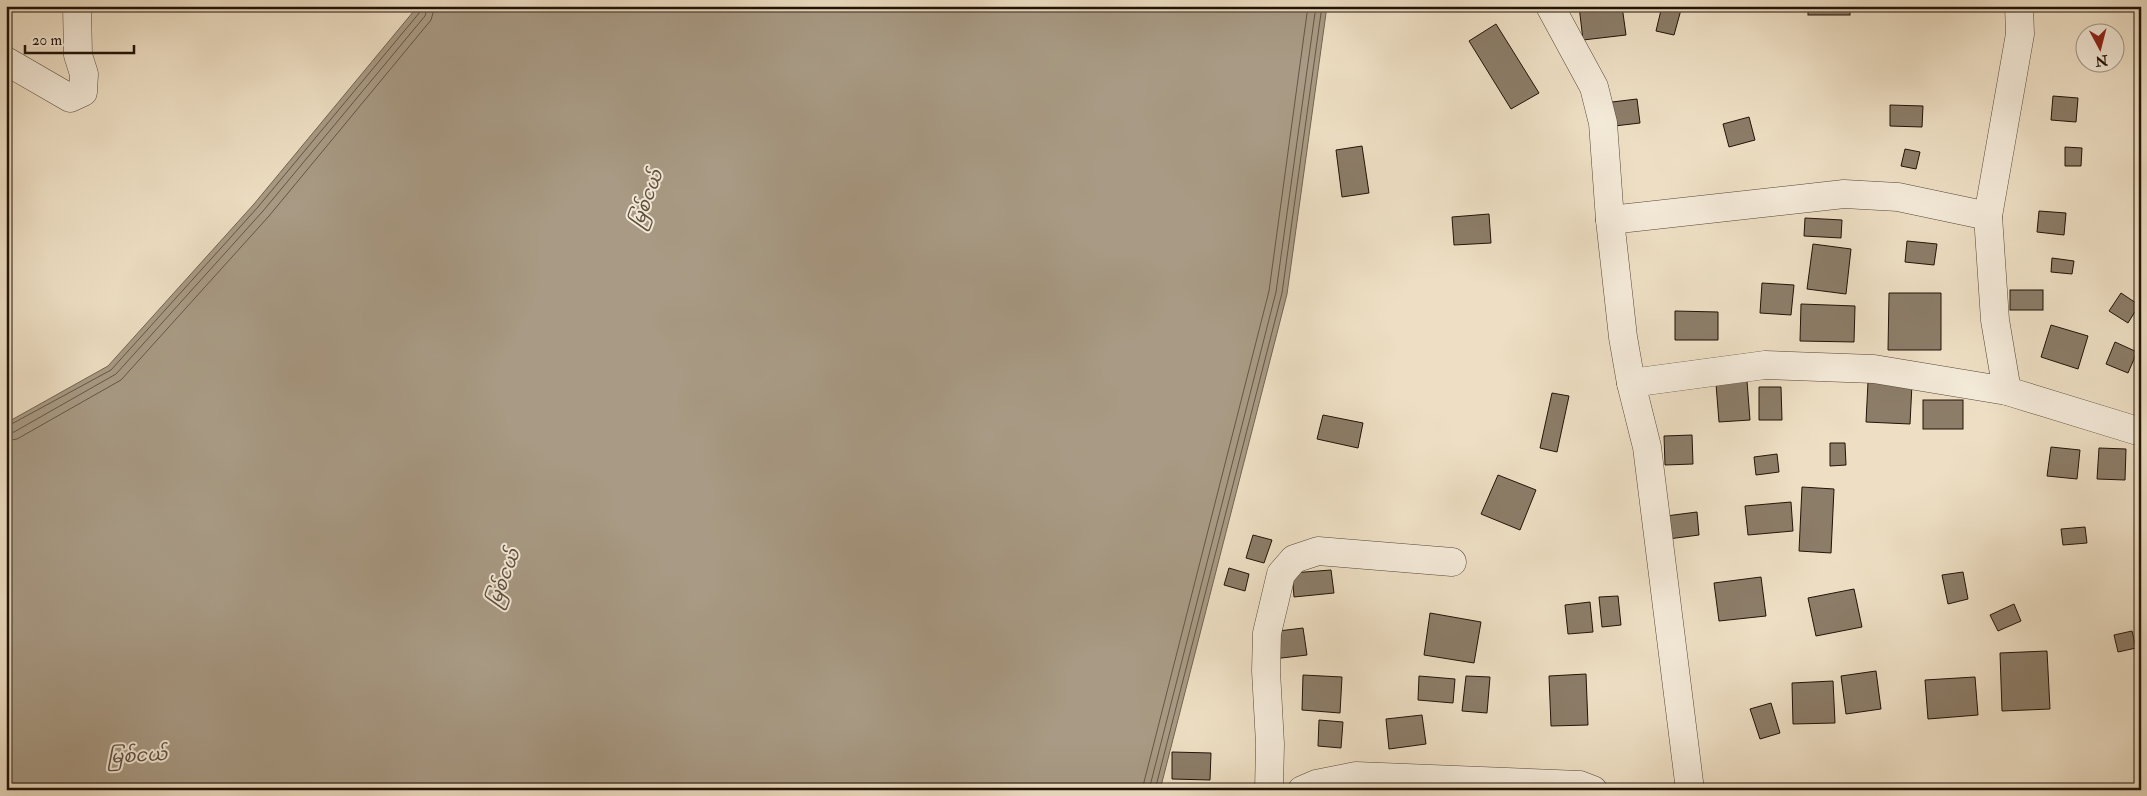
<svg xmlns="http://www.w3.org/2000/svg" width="2147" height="796" font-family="'IM FELL Double Pica','Noto Sans Myanmar',serif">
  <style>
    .water { fill: #a89a84; stroke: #726452 }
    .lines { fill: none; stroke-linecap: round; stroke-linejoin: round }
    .shore { stroke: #645646; stroke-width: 1 }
    .building { fill: #8c7d69; stroke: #211307 }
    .minor-casing { stroke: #544636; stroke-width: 29 }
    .minor { stroke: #f4ead9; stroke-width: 28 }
    .labels { text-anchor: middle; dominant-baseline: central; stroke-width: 4; stroke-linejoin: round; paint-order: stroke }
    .water-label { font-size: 18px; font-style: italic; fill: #5e503f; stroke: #f4ead9 }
  </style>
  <rect width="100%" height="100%" fill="#eedfc4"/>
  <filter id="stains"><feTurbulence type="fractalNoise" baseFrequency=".004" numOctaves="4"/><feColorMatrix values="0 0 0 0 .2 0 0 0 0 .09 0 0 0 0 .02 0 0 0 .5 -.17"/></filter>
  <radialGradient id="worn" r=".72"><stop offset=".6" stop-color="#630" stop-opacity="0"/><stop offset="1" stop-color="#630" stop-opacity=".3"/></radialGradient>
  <path class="water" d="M418,6h909l-40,288 -127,496h-1154v-367l102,-57 146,-162z"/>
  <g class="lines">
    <g class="shore">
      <path d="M6,427l105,-57 147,-163 162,-195 2,-6"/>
      <path d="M6,434l8,-2 102,-58 147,-163 162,-195 3,-10"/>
      <path d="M6,441l11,-2 104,-59 148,-164 162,-196 4,-14"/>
      <path d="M1142,790l127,-499 39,-285"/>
      <path d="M1149,790l127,-498 40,-286"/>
      <path d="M1155,790l127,-497 40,-287"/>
    </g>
  </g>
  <g class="building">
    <path d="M1579,6h43l4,29 -43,5z"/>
    <path d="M1662,6h20l-8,29 -18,-4z"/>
    <rect x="1808" y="6" width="42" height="9"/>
    <path d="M1496,24l43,69 -28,16 -42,-68z"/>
    <path d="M2053,96l25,2 -2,24 -25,-2z"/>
    <path d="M1637,99l3,24 -34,4 -2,-24z"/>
    <path d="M1890,105l33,1 -1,21 -32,-1z"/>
    <path d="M1749,117l6,23 -26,7 -6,-23z"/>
    <path d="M1362,146l7,47 -27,4 -6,-47z"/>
    <path d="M2065,147l17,1 -1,18h-16z"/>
    <path d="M1905,149l15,3 -4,17 -15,-3z"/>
    <path d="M2039,211l27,2 -2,22 -27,-3z"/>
    <path d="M1489,214l2,29 -37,2 -2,-28z"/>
    <path d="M1805,218l37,2 -1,18 -37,-2z"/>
    <path d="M1907,241l30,3 -3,21 -29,-3z"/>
    <path d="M1813,244l38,5 -5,45 -39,-5z"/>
    <path d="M2052,258l22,3 -2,13 -21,-2z"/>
    <path d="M1762,283l32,2 -3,30 -31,-2z"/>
    <rect x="2010" y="290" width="33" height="20"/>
    <path d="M1889,293h52v57h-53z"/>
    <path d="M2121,293l18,12 -11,18 -19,-12z"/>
    <path d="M1801,304l54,2 -1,36 -54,-1z"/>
    <path d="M1675,311l43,1v28h-43z"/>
    <path d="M2051,325l37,11 -10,33 -37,-12z"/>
    <path d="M2115,342l22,10 -9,21 -22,-9z"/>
    <path d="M1747,381l3,39 -31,2 -3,-38z"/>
    <path d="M1868,382l44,2 -2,40 -44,-2z"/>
    <path d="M1759,387h22l1,33h-23z"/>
    <path d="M1552,393l17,3 -12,56 -17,-4z"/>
    <rect x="1923" y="400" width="40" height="29"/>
    <path d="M1323,415l40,8 -5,25 -41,-9z"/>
    <path d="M1692,435l1,29 -28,1 -1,-29z"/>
    <path d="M1830,443h15l1,22 -16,1z"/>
    <path d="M2051,447l29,3 -3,29 -30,-3z"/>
    <path d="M2099,448l27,1 -1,31 -28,-1z"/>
    <path d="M2141,453v33h-3z"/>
    <path d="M1777,454l2,18 -23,3 -2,-18z"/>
    <path d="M1498,475l38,15 -16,40 -39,-16z"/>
    <path d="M1802,487l32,2 -3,64 -32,-2z"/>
    <path d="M1791,502l2,29 -45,4 -3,-29z"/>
    <path d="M1697,512l2,23 -31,4 -2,-23z"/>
    <path d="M2085,527l2,16 -24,2 -2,-16z"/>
    <path d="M1253,535l19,5 -8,23 -18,-5z"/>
    <path d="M1229,568l20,6 -4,17 -21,-6z"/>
    <path d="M1331,570l3,23 -40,4 -2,-24z"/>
    <path d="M1963,572l5,27 -20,5 -6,-29z"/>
    <path d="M1761,577l5,39 -47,5 -5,-38z"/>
    <path d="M1854,589l8,38 -46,9 -8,-38z"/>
    <path d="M1618,596l3,29 -19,2 -3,-30z"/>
    <path d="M1590,602l3,30 -25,2 -3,-29z"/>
    <path d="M2014,604l7,17 -23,10 -8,-16z"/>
    <path d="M1430,613l51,9 -7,41 -50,-8z"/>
    <path d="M1303,628l4,27 -34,4 -3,-27z"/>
    <path d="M2132,631l4,17 -18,4 -4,-17z"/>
    <path d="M2047,651l3,58 -48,2 -2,-58z"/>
    <path d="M1876,671l5,38 -35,5 -5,-38z"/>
    <path d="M1586,674l2,51 -37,1 -2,-50z"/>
    <path d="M1303,675l39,2 -2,36 -38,-3z"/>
    <path d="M1419,676l36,3 -2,24 -35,-3z"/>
    <path d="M1466,676l24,1 -3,36 -25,-2z"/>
    <path d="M1975,677l3,38 -50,4 -3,-39z"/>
    <path d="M1833,681l2,42 -42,1 -1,-41z"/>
    <path d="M1771,703l9,30 -20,6 -10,-30z"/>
    <path d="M1422,715l4,29 -37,5 -3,-30z"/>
    <path d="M1319,720l24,2 -2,26 -23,-2z"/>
    <path d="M1172,752l39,1 -1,27 -38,-1z"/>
  </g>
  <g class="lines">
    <g class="minor-casing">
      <g id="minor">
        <path d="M1550,6l44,81 9,36 7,97 13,117 8,46 16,64 43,343"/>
        <path d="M6,61l64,37 13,-6 1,-18 -6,-19 -1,-49"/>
        <path d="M1988,216l32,-182 -1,-28"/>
        <path d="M1610,220l234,-26 54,3 90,19 7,104 12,71 134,41"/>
        <path d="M1631,383l134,-18 109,4 133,22"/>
        <path d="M1269,790l1,-46 -4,-73 1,-38 14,-59 13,-15 24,-8 134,11"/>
        <path d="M1302,790l14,-6 40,-8 224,9 13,5"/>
      </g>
    </g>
    <use href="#minor" class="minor"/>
  </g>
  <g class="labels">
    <g class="water-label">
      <text transform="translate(647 199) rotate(-69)">မြစ်ငယ်</text>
      <text transform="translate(504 578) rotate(-69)">မြစ်ငယ်</text>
      <text transform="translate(137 756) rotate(-3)">မြစ်ငယ်</text>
    </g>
  </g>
  <rect width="2147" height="796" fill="none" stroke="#eedfc4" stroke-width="25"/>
  <rect x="8" y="8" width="2132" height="781" fill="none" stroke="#211307" stroke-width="2.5"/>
  <rect x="12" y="12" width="2122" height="771" fill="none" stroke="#211307"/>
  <g transform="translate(2100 48) rotate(173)"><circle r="24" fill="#f4ead9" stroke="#a09485"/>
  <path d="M0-4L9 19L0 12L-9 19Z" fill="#8f2418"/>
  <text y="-8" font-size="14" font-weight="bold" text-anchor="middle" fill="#211307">N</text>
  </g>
  <path d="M25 45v8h109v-8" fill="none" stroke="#211307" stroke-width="2.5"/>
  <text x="32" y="45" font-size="15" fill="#211307" stroke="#f4ead9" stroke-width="4" paint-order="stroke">20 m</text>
  <rect width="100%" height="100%" filter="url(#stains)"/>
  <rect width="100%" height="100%" fill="url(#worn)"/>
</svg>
